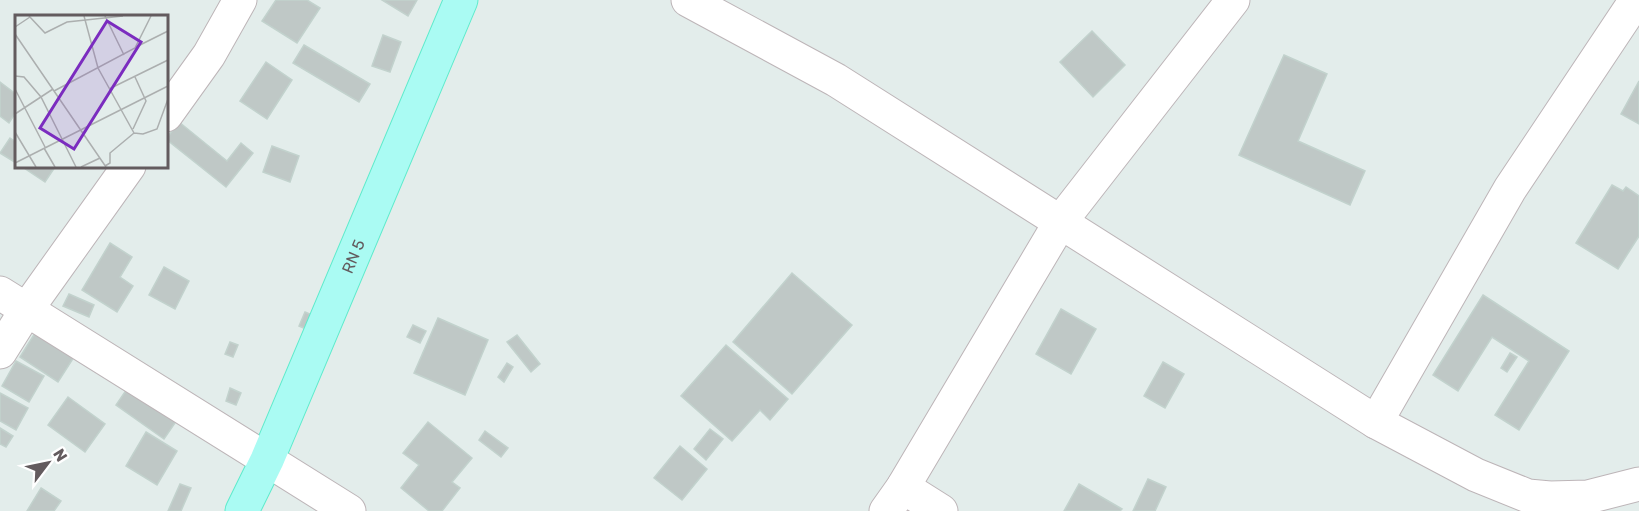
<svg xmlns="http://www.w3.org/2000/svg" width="1639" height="511" font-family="Rubik,sans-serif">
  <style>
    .building { fill: #bfc8c6; stroke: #c2d2cd; stroke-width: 1.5 }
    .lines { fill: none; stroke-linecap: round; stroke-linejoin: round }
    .minor-casing { stroke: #bdb5b8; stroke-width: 35 }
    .major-casing { stroke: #5eebcc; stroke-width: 35 }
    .minor { stroke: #fff; stroke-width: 33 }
    .major { stroke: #aafbf3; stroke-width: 33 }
    .labels { text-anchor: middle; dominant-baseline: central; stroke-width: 5; stroke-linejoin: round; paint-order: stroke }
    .street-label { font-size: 16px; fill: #635b5e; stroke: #fff }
    .inset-road { fill: none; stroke: #acafaf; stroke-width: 1.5 }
    .view { fill: #7b2cbf; fill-opacity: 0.15; stroke: #7b2cbf; stroke-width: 3 }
    .inset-edge { fill: none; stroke: #635b5e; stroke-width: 3 }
  </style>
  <rect width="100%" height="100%" fill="#e3edeb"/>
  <g class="building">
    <path d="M276,0h31l13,8 -23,35 -35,-22z"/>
    <path d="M382,0h35l-9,16z"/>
    <path d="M1092,31l33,34 -32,32 -33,-35z"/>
    <path d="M383,35l18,7 -11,30 -18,-6z"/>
    <path d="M304,45l66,39 -11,18 -66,-39z"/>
    <path d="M1284,55l43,19 -29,67 67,30 -15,34 -111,-50z"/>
    <path d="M266,62l26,18 -25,39 -27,-18z"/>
    <path d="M1639,81v43l-18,-10z"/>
    <path d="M0,82l16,12v18l-7,11 -9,-7z"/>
    <path d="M179,122l48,39 14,-18 12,10 -27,34 -60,-48z"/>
    <path d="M10,138l6,4v21l-16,-10z"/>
    <path d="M272,146l27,10 -9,26 -27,-10z"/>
    <path d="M21,166h33l1,1 -10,15z"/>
    <path d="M1612,185l11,6 3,-4 13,9v40l-21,33 -42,-26z"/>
    <path d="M110,243l22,14 -12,20 13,9 -16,26 -35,-22z"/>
    <path d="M164,267l25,14 -14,28 -26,-14z"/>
    <path d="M792,273l60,52 -60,69 -59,-52z"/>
    <path d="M69,294l25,11 -5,12 -26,-11z"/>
    <path d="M1483,295l86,56 -50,79 -24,-15 34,-54 -37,-24 -34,54 -25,-16z"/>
    <path d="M1061,309l35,20 -25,45 -35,-20z"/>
    <path d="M305,312l7,3 -6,14 -7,-3z"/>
    <path d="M438,318l50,22 -23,55 -51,-22z"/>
    <path d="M413,325l13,6 -6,12 -13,-6z"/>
    <path d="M35,333l39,24 -16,25 -38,-25z"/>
    <path d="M517,335l23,29 -9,8 -24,-30z"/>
    <path d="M230,342l8,3 -5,12 -8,-3z"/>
    <path d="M726,345l62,54 -18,21 -10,-10 -28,31 -51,-45z"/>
    <path d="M1510,353l7,4 -10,15 -6,-4z"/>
    <path d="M16,361l28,15 -15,26 -27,-16z"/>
    <path d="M1163,362l21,12 -19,34 -21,-12z"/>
    <path d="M507,363l6,4 -9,15 -6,-5z"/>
    <path d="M129,386l48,34 -13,19 -48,-34z"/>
    <path d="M230,388l11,5 -5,12 -10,-4z"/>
    <path d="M0,393l28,15 -12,22 -16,-9z"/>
    <path d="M68,397l37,27 -20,28 -37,-27z"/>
    <path d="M428,422l44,36 -20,24 8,6 -18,23h-13l-28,-23 18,-23 -16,-12z"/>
    <path d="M0,428l13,8 -7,11 -6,-3z"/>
    <path d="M710,429l13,10 -17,21 -12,-11z"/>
    <path d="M485,431l23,17 -7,9 -22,-17z"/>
    <path d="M146,432l31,19 -20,34 -31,-19z"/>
    <path d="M680,446l27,23 -25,31 -28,-22z"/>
    <path d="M1148,479l18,8 -11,24h-22z"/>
    <path d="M180,484l11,4 -10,23h-13z"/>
    <path d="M1079,484l43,25 -2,2h-56z"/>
    <path d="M41,488l20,13 -7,10h-27z"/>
  </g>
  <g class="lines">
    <g class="minor-casing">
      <g id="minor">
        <path d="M688,0l148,80 540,342 100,53 52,21 22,2 38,-1 51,-13"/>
        <path d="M166,115l43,-60 31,-55"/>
        <path d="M0,293l349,218"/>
        <path d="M0,352l27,-43 102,-143"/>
        <path d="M1376,422l134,-233 126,-189"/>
        <path d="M903,487l38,24"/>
        <path d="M886,511l17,-24 158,-266 172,-221"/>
      </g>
    </g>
    <g class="major-casing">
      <g id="major">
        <path id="s1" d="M242,511l25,-51 194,-460"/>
      </g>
    </g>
    <use href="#minor" class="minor"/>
    <use href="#major" class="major"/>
  </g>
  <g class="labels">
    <g class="street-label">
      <text stroke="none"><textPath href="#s1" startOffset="278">RN 5</textPath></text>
    </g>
  </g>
  <g transform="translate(15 15)">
    <rect width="153" height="153" fill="#e3edeb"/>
    <path class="inset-road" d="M14,1l16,17 22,-11 56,-6M69,1l14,52 36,65M90,1l19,39M0,12l15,-10M0,19l91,133M121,32l32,-16M0,61l9,1 17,20 35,70M0,74l30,58M94,74l59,-29M39,76l81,-43 16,-32M0,99l38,-25M118,114l13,-28 -11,-24M0,117l21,35M119,118l9,1 14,-5 11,-30M29,133l11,19M0,148l153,-77M90,151l5,-3v-10l24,-20M66,152l19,-9"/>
    <path class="view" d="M92,6l34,21 -67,107 -34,-21z"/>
    <rect width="153" height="153" class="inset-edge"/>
  </g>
  <g transform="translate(48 463) rotate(58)" stroke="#ffffff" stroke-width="4.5" paint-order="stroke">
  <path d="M0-4.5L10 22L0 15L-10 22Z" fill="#635b5e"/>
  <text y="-9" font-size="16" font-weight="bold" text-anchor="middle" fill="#635b5e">N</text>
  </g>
</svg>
